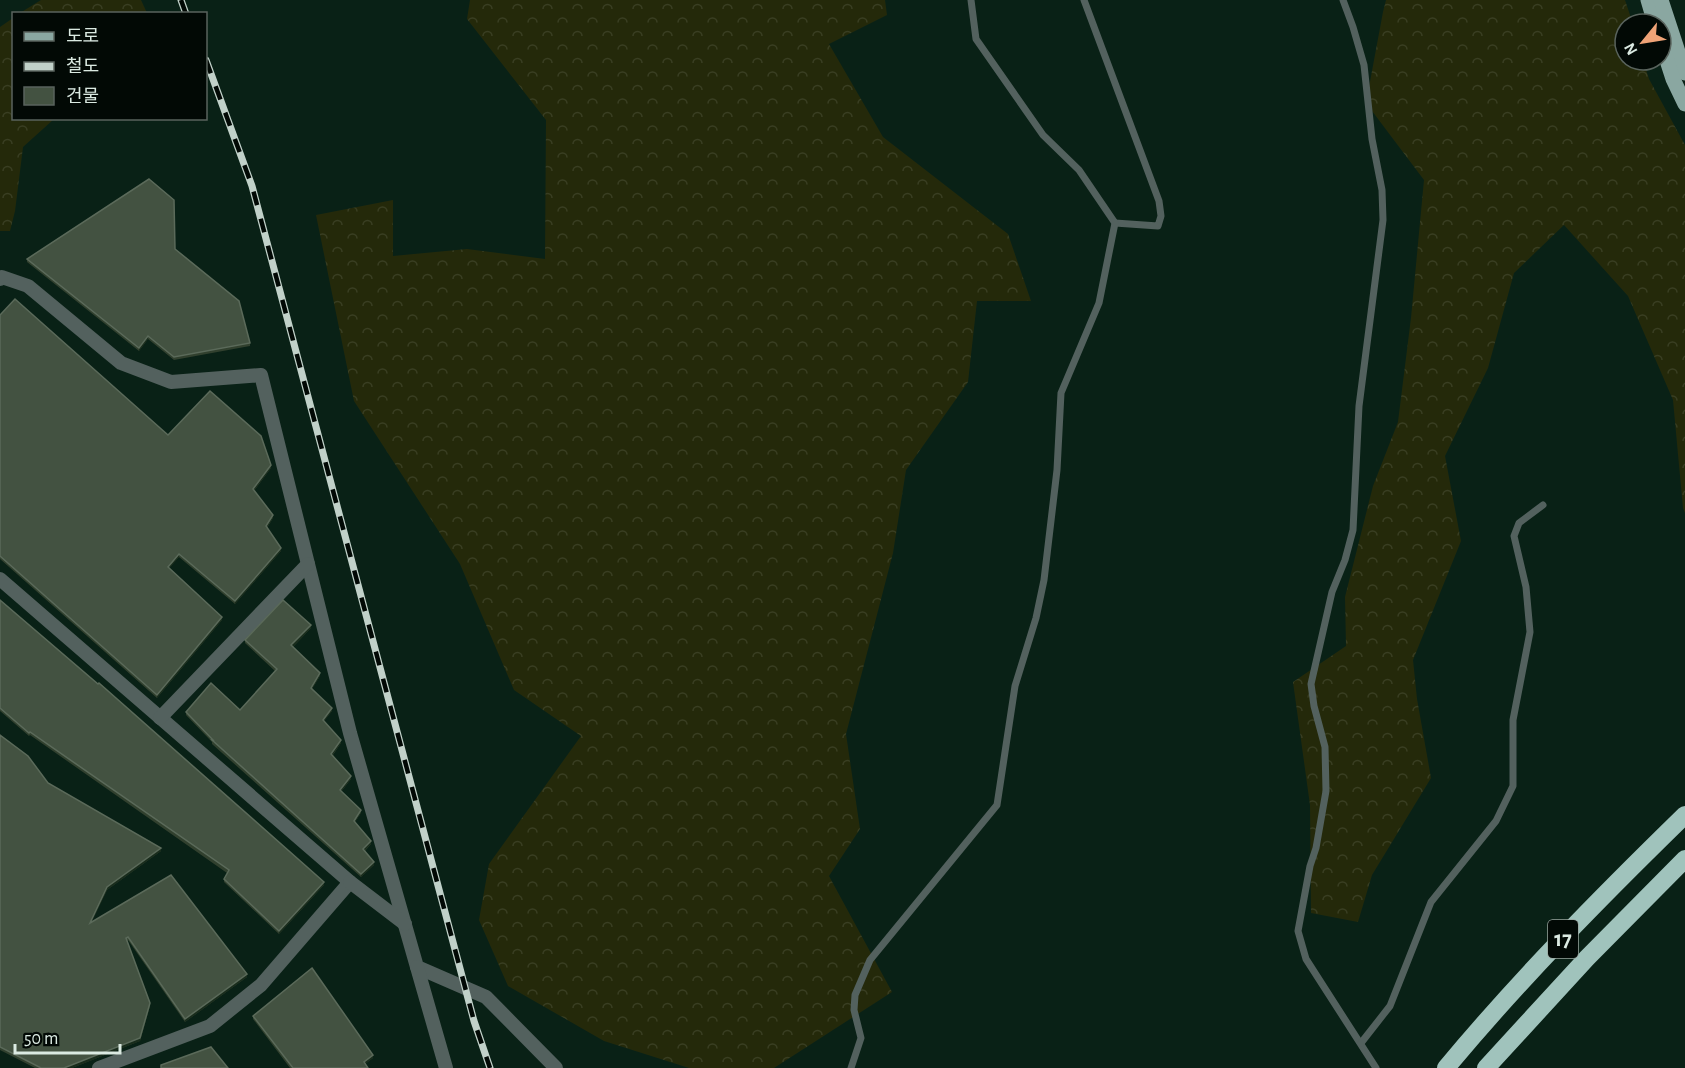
<svg xmlns="http://www.w3.org/2000/svg" width="1685" height="1068" font-family="'Alegreya Sans','Noto Sans KR',sans-serif">
  <style>
    .forest { fill: url(#forest-crowns) }
    .lines { fill: none; stroke-linecap: round; stroke-linejoin: round }
    .service { stroke: #53615e; stroke-width: 7 }
    .minor { stroke: #53615e; stroke-width: 14 }
    .primary { stroke: #8aa7a1; stroke-width: 15 }
    .motorway { stroke: #a0c3bc; stroke-width: 18 }
    .rail-casing { stroke: #c1d1c9; stroke-width: 7 }
    .rail { stroke: #020905; stroke-width: 4.5; stroke-dasharray: 14; stroke-linecap: butt }
    .wall { fill: #31402e }
    .shaded-wall { fill: #192c1c }
    .building { fill: #435241; stroke: #5b6a5a; stroke-width: 1.5 }
    .labels { text-anchor: middle; dominant-baseline: central; stroke-width: 5; stroke-linejoin: round; paint-order: stroke }
    .shield { fill: #020905; stroke: #9aa6a0; stroke-width: 1.5 }
    .shield-label { font-size: 22px; font-weight: bold; fill: #dbeae2 }
  </style>
  <defs>
    <pattern id="forest-crowns" width="20" height="18" patternUnits="userSpaceOnUse" patternTransform="scale(1.5)"><rect width="20" height="18" fill="#24290a"/><path d="M2 6a3 3 0 1 1 6 0M12 15a3 3 0 1 1 6 0" fill="none" stroke="#393e22"/></pattern>
  </defs>
  <rect width="100%" height="100%" fill="#092116"/>
  <g class="forest">
    <path d="M41,0h100l6,13h-127z"/>
    <path d="M470,0h415l2,15 -58,29 54,93 125,97 23,67h-54l-9,81 -62,88 -13,83 -47,181 14,95 -31,47 63,116 -118,76h-85l-85,-27 -96,-55 -29,-66 10,-56 92,-128 -67,-46 -54,-126 -106,-163 -38,-186 77,-15v56l74,-7 78,10 1,-139 -79,-101z"/>
    <path d="M1386,0h239l8,24h-8v36h18l6,19 36,66v368l-2,-5 -10,-108 -45,-104 -64,-71 -50,48 -26,95 -43,88 16,85 -48,119 4,39 14,79 -59,97 -14,47 -47,-9 -1,-108 -17,-123 53,-36 -1,-49 28,-111 25,-64 13,-104 13,-138 -58,-77 17,-91z"/>
    <path d="M13,18l1,100 40,1 -31,28 -8,64 -5,20h-10v-204z"/>
  </g>
  <g class="lines">
    <g class="service">
      <path d="M1084,0l75,201 2,15 -3,10 -43,-3"/>
      <path d="M1343,0l10,27 11,38 8,74 10,51 1,30 -24,186 -6,124 -8,30 -13,32 -21,92 3,22 11,41 1,44 -10,57 -6,18 -12,65 8,28 70,109"/>
      <path d="M1361,1043l29,-37 41,-104 65,-81 17,-35v-66l17,-88 -4,-45 -12,-51 5,-13 24,-18"/>
      <path d="M851,1068l10,-30 -7,-28 1,-15 15,-35 127,-155 18,-119 21,-68 8,-38 13,-110 4,-77 38,-90 16,-80 -36,-53 -36,-35 -67,-96 -5,-39"/>
    </g>
    <g class="minor">
      <path d="M0,279l2,-2 26,9 93,77 50,19 90,-7 89,358 67,234 69,30 70,71"/>
      <path d="M0,579l350,303 -89,103 -51,41 -111,42"/>
      <path d="M160,718l148,-154"/>
      <path d="M350,882l55,42"/>
      <path d="M417,967l29,101"/>
    </g>
    <g class="primary">
      <path d="M1648,0l7,24"/>
      <path d="M1661,0l24,73"/>
      <path d="M1661,42l12,37 12,25"/>
    </g>
    <g class="motorway">
      <path d="M1446,1068c74,-89 156,-172 239,-253"/>
      <path d="M1486,1068l101,-110 98,-99"/>
    </g>
    <g class="rail-casing">
      <g id="rail">
        <path d="M181,0l5,14"/>
        <path d="M206,60l46,126 222,835 16,47"/>
      </g>
    </g>
    <use href="#rail" class="rail"/>
  </g>
  <g class="wall">
    <path d="M175,249l75,94v3l-76,14 -26,-21 -9,12 -112,-89v-3z"/>
    <path d="M0,315l168,120 103,33 -17,23 19,27 -6,10 14,23 -46,53 -56,-47 -10,11 53,52 -65,78 -157,-139z"/>
    <path d="M0,600l324,285 -45,49 -55,-52v-3l3,-6 -197,-138 -1,1 -29,-25z"/>
    <path d="M311,628l-18,19 27,29 -8,13 20,22 -8,10 17,22 -8,12 18,24 -10,13 20,21 -6,9 16,22 -6,7 9,14 -13,12 -149,-133v-2l-26,-27v-3l54,-2 35,-39 -30,-28v-3z"/>
    <path d="M0,735l48,48 113,68 -54,39 -15,31 155,56 -62,45 -57,-82 -1,1 23,65 -10,35 -68,27h-37l-35,-18z"/>
    <path d="M253,1016l120,42 -8,6 3,4h-78l-37,-49z"/>
  </g>
  <g class="shaded-wall">
    <path d="M148,336v3l-9,12v-3z"/>
    <path d="M271,465v3l-18,24v-3z"/>
    <path d="M273,515v3l-7,11v-3z"/>
    <path d="M281,548v3l-46,53v-3z"/>
    <path d="M179,554v3l-11,13v-3z"/>
    <path d="M222,617v3l-65,78v-3z"/>
    <path d="M311,625v3l-20,21v-4z"/>
    <path d="M320,673v3l-9,15v-3z"/>
    <path d="M332,708v3l-9,12v-3z"/>
    <path d="M341,740v3l-10,14v-3z"/>
    <path d="M351,776v3l-11,14v-3z"/>
    <path d="M361,810v3l-7,11v-3z"/>
    <path d="M371,841v3l-8,8v-3z"/>
    <path d="M161,848v3l-54,39 -17,36v-3l17,-36z"/>
    <path d="M374,862v3l-13,12v-3z"/>
    <path d="M324,882v3l-45,49v-3z"/>
    <path d="M247,974v3l-62,45v-3z"/>
    <path d="M150,1003v3l-10,35 -68,27h-8z"/>
    <path d="M373,1055v3l-9,7v-3z"/>
  </g>
  <g class="building">
    <path d="M149,179l25,21 1,49 64,52 11,42 -76,14 -26,-21 -9,12 -112,-89z"/>
    <path d="M15,299l153,136 42,-44 51,45 10,29 -18,24 20,26 -7,11 15,22 -46,53 -56,-47 -11,13 54,50 -65,78 -157,-139v-241z"/>
    <path d="M0,600l98,84 1,-1 225,199 -45,49 -55,-52 5,-9 -199,-138 -1,1 -29,-25z"/>
    <path d="M283,600l28,25 -20,20 29,28 -9,15 21,20 -9,12 18,20 -10,14 20,22 -11,14 21,20 -7,11 17,20 -8,8 11,13 -13,12 -149,-134h1l-27,-28 25,-29 29,27 37,-41 -32,-29z"/>
    <path d="M0,735l28,21 20,27 113,65 -54,39 -17,36 81,-48 76,99 -62,45 -57,-82 -2,1 24,65 -10,35 -76,30h-23l-41,-21z"/>
    <path d="M312,968l61,87 -9,7 4,6h-75l-40,-52z"/>
    <path d="M211,1047l17,21h-67v-3z"/>
  </g>
  <g class="labels">
    <rect class="shield" x="1548" y="920" width="30" height="38" rx="4.5"/>
    <g class="shield-label">
      <text x="1563" y="939">17</text>
    </g>
  </g>
  <rect x="12" y="12" width="195" height="108" fill="#020905" stroke="#59635d" stroke-width="1.5"/>
  <rect x="24" y="32" width="30" height="9" fill="#8aa7a1" stroke="#59635d" stroke-width="1.5"/>
  <text x="66" y="42" font-size="18" fill="#dbeae2">도로</text>
  <rect x="24" y="62" width="30" height="9" fill="#c1d1c9" stroke="#59635d" stroke-width="1.5"/>
  <text x="66" y="72" font-size="18" fill="#dbeae2">철도</text>
  <rect x="24" y="87" width="30" height="18" fill="#435241" stroke="#59635d" stroke-width="1.5"/>
  <text x="66" y="102" font-size="18" fill="#dbeae2">건물</text>
  <g transform="translate(1643 42) rotate(240)"><circle r="28" fill="#020905" stroke="#59635d" stroke-width="1.5"/>
  <path d="M0-4.5L10 22L0 15L-10 22Z" fill="#efa377"/>
  <text y="-9" font-size="16" font-weight="bold" text-anchor="middle" fill="#dbeae2">N</text>
  </g>
  <path d="M15 1044v9h105v-9" fill="none" stroke="#dbeae2" stroke-width="3"/>
  <text x="24" y="1044" font-size="18" fill="#dbeae2" stroke="#020905" stroke-width="4.5" paint-order="stroke">50 m</text>
</svg>
